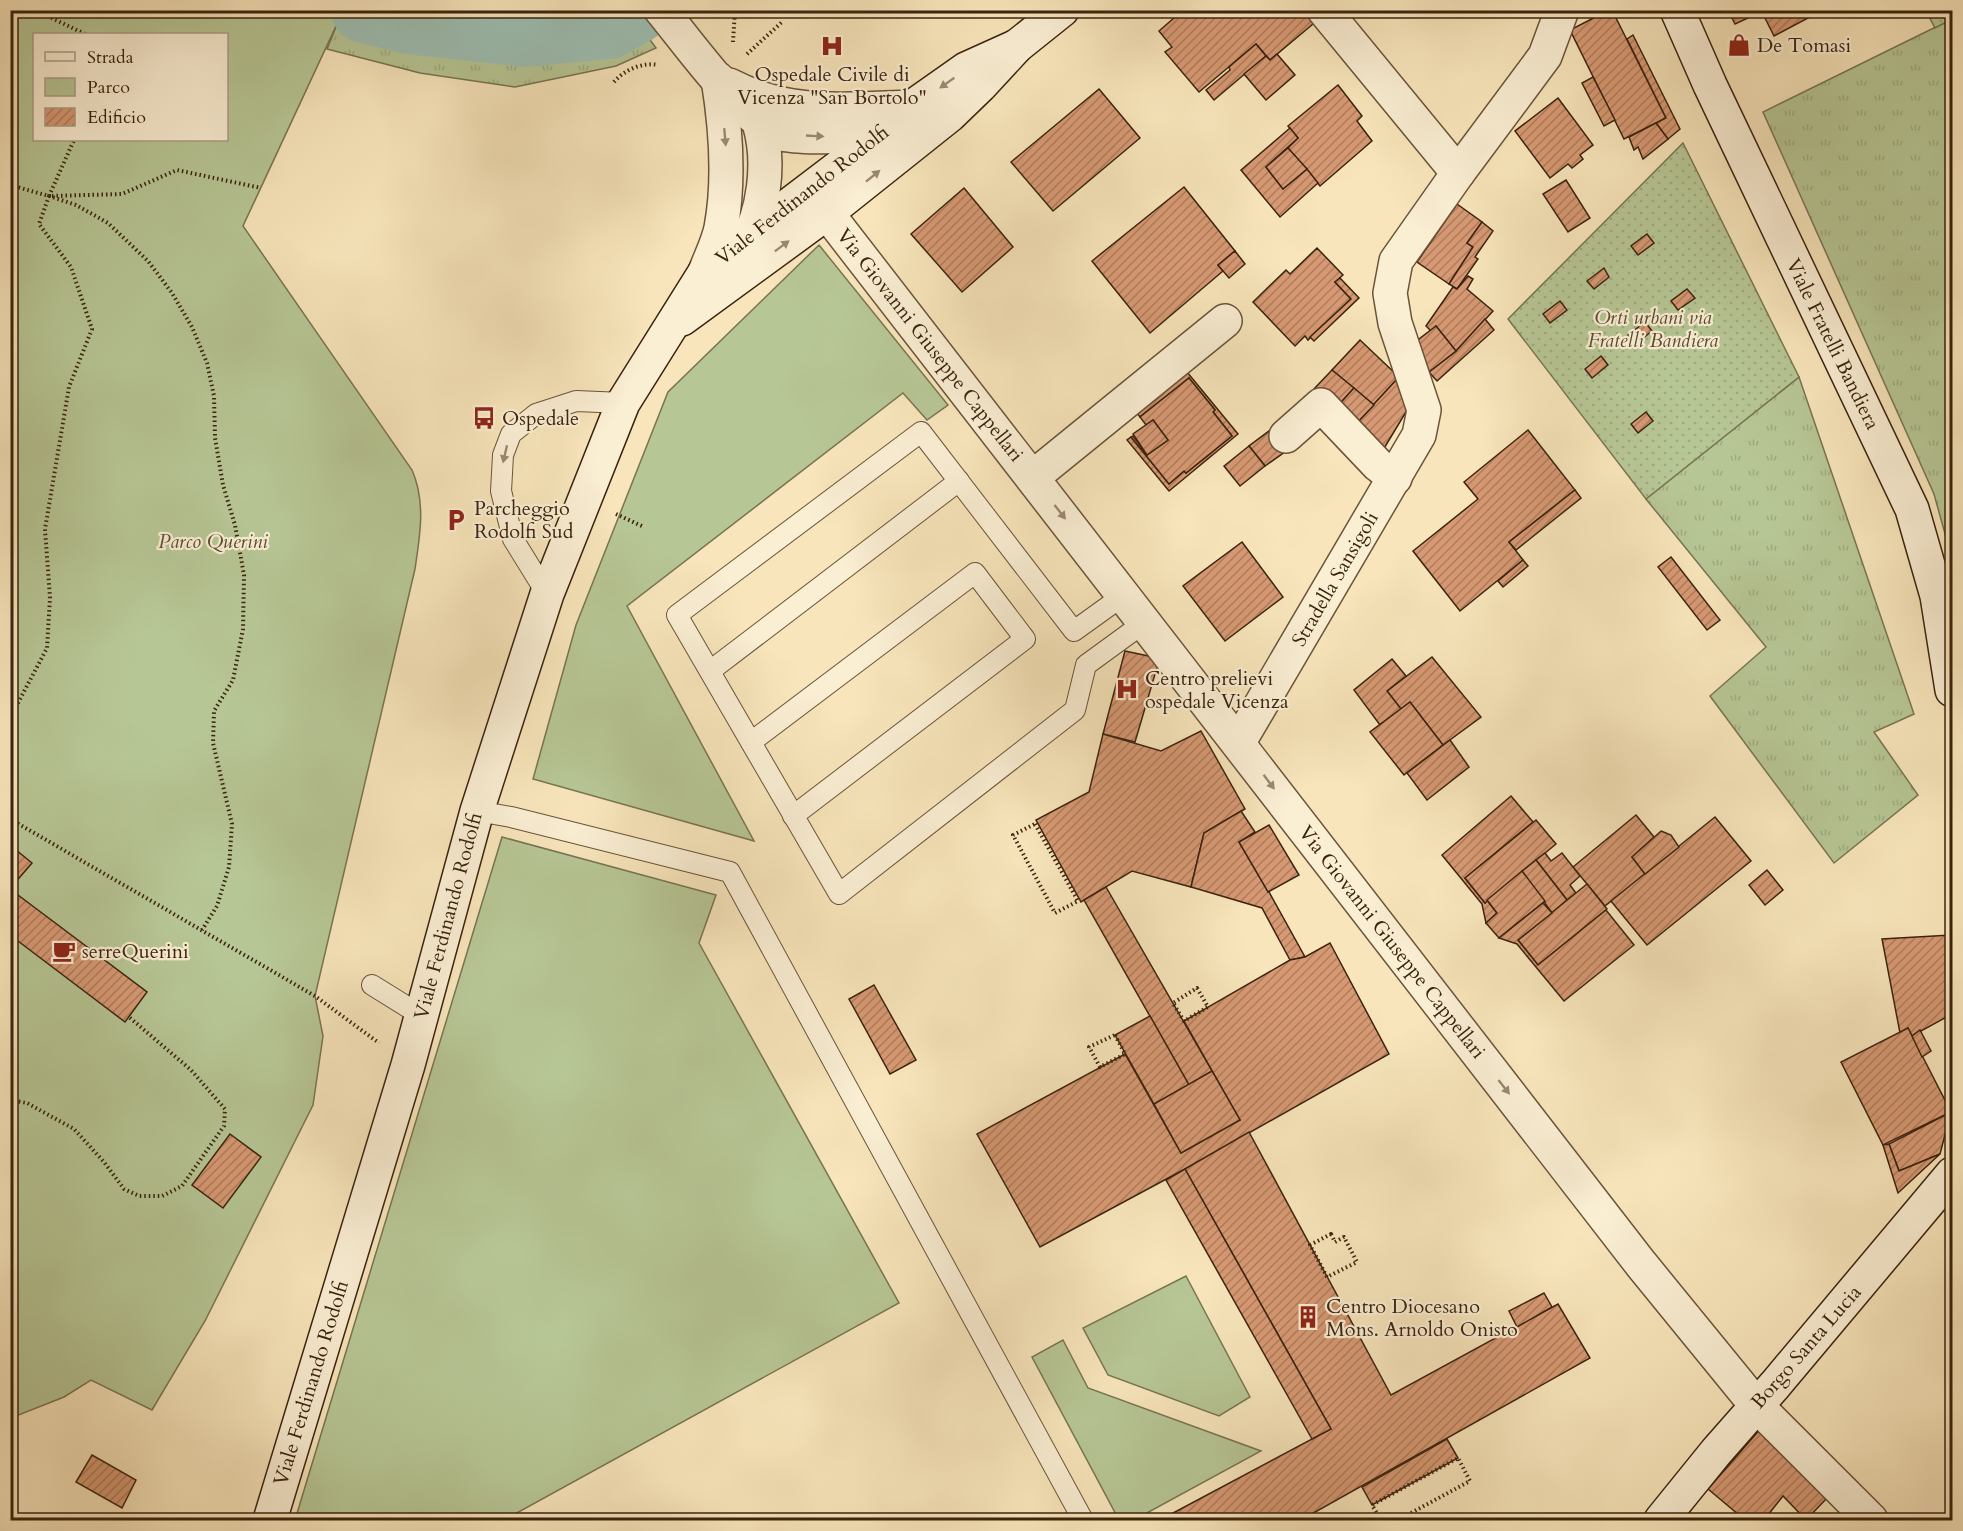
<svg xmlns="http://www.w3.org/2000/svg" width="1963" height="1531" font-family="Cardo,serif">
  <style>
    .grass { fill: url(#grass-tufts); stroke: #787452; stroke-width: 1.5 }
    .park { fill: #b7c695; stroke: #787452; stroke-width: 1.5; fill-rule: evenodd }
    .garden { fill: url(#garden-dots); stroke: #787452; stroke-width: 1.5 }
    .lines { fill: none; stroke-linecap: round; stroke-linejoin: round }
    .river { stroke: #9dbfb3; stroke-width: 66 }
    .building { fill: url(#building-hatch); stroke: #3a230f; stroke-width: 1.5 }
    .lane-casing { stroke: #6a543a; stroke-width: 22 }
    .street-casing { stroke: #6a543a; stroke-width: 36 }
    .secondary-casing { stroke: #3a230f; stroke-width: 36 }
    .path { stroke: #3a230f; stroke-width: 4; stroke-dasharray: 1.5 3; stroke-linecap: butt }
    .lane { stroke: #faeed3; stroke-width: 20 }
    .street { stroke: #faeed3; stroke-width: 33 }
    .secondary { stroke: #faeed3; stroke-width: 33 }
    .oneway { fill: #9a8871 }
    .labels { text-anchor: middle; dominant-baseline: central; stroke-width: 4.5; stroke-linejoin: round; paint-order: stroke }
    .poi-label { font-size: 20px; fill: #3a230f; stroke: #faeed3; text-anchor: start }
    .street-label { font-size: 20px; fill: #3a230f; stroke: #faeed3 }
    .park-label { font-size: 20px; font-style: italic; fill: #594c30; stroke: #faeed3 }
  </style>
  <defs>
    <pattern id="grass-tufts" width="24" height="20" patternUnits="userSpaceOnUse" patternTransform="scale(1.5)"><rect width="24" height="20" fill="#b7c695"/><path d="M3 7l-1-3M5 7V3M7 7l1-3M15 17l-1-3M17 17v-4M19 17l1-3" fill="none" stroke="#9eaa7f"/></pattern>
    <pattern id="garden-dots" width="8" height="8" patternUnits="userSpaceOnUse" patternTransform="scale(1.5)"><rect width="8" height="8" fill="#b7c695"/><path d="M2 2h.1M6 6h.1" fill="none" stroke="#9eaa7f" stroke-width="1.8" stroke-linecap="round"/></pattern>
    <pattern id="building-hatch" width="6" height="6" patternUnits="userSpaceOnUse" patternTransform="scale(1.5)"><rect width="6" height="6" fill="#d79973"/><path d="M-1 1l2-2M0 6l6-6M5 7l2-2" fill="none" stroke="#af7c5d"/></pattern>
  </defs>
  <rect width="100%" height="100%" fill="#f8e5bb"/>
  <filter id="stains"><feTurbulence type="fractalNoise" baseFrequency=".00333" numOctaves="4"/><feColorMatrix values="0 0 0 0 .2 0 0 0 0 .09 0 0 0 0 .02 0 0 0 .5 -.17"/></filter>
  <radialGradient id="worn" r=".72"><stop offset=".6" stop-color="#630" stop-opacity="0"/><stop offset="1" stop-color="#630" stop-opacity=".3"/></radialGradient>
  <g class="grass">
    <path d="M343,10l286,1 27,37 -40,18 -101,21 -95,-14 -93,-24z"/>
    <path d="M1952,19v540l-18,-65 -171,-382z"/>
    <path d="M1799,377l115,337 -40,18 44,63 -84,68 -124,-167 56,-49 -120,-148z"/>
  </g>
  <g class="park">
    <path d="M11,11h332l-100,215 169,244c14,32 8,65 3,99l-100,427 8,40 -10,69 -108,216 -53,89 -61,-30 -27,17 -53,21zM34,34h192v106h-192z"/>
    <path d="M819,245l129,160 -21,15 -24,-27 -276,213 127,235 -221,-62 43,-154 92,-233z"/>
    <path d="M502,837l214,58 -17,48 200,360 -386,212 3,5h-221z"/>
    <path d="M1186,1276l64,121 -31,19 -111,-41 -25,-47z"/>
    <path d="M1063,1340l25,48 173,63 -127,69h-15l-87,-163z"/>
  </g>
  <g class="garden">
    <path d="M1926,11h26v8l-17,9z"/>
    <path d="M1683,143l116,234 -153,122 -138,-180z"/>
  </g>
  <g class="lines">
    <path class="river" d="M364,10l45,11 116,13 84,-8 28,-16"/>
  </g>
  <g class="building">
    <path d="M1183,10h128l8,9 -49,41 -14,-16 -57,48 -34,-40 7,-5 -13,-16z"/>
    <path d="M1609,10h3l54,108 -42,21 -54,-109z"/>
    <path d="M1728,10h27l2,4 -22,10z"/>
    <path d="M1761,10h62l-49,26z"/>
    <path d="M1633,35l47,94 -12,10 -12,-16 10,-5 -39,-79z"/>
    <path d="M1256,44l10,12 -52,44 -8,-10 24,-20 -1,-3z"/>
    <path d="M1277,54l18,21 -29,25 -22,-26 22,-18 4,4z"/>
    <path d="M1593,77l22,43 -11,6 -22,-43z"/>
    <path d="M1338,85l24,31 -5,5 15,20 -52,45 -32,-38 10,-10 -10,-12z"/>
    <path d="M1099,89l41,49 -87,73 -42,-49z"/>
    <path d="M1558,98l35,47 -13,10 3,4 -11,9 -4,-4 -18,14 -35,-47z"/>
    <path d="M1656,123l12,16 -25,20 -5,-12 -4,3 -5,-13z"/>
    <path d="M1290,128l8,10 -32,29 17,22 24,-20 11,14 -38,34 -39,-47z"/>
    <path d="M1288,148l19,21 -24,20 -17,-22z"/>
    <path d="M1566,180l24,38 -22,14 -25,-38z"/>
    <path d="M1184,187l51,64 -17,14 5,6 -73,62 -58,-72z"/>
    <path d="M964,188l49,59 -51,45 -51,-58z"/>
    <path d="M1457,204l25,18 -15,21 6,4 -24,37 -32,-22z"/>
    <path d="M1482,222l11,9 -18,26 3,2 -21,30 -8,-5 24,-37 -6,-4z"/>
    <path d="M1647,234l7,9 -16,12 -7,-9z"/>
    <path d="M1317,248l26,27 -8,7 16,17 -43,41 -3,-4 -10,10 -42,-44 33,-32 4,4z"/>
    <path d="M1235,251l10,13 -16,14 -11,-13z"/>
    <path d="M1604,268l5,9 -15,12 -7,-8z"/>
    <path d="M1468,276l5,3 -6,10 26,22 -37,40 -20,-25 -5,5 -5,-5 27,-39 4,2z"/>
    <path d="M1340,278l19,20 -45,43 -4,-4 41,-38 -16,-17z"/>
    <path d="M1687,289l8,9 -17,12 -7,-9z"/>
    <path d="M1560,301l7,9 -17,13 -7,-9z"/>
    <path d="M1485,319l9,11 -57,51 -8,-9 27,-21z"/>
    <path d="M1645,322l7,9 -16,13 -8,-9z"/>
    <path d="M1436,326l20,25 -27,21 -19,-26z"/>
    <path d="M1360,340l39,37 -25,28 -42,-35z"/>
    <path d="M1601,356l7,9 -16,13 -7,-9z"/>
    <path d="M1332,370l22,18 -18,20 -22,-19z"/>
    <path d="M1187,372l51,62 -69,57 -42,-51 4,-3 38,47 15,-13 2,2 46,-37 -19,-24 2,-2 -26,-32 -49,39 -3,-4z"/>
    <path d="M1189,378l26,32 -2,2 19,24 -46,37 -2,-2 -15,13 -38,-47 2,-1 14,19 21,-15 -15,-20 -7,5 -6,-8z"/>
    <path d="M1398,378l11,29 -29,48 -30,-25z"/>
    <path d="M1354,388l20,17 -21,22 -19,-17z"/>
    <path d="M1646,412l7,9 -15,12 -7,-9z"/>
    <path d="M1153,420l15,20 -21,15 -14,-21z"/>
    <path d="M1273,428l16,21 -24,17 -16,-20z"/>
    <path d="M1528,430l47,60 -66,52 14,18 -63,51 -47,-60 65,-52 -14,-17z"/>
    <path d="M1249,446l16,20 -25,20 -16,-20z"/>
    <path d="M1575,490l6,8 -65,52 -7,-8z"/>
    <path d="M1242,542l41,55 -58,44 -42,-55z"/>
    <path d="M1671,557l49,63 -13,10 -49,-63z"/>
    <path d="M1523,560l5,6 -25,21 -5,-6z"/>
    <path d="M1125,651l28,6 5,7 -23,78 -32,-8z"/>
    <path d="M1432,657l49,60 -38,28 -33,-43 -9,7 -14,-18z"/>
    <path d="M1392,659l14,17 -19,15 14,18 -21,16 -26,-35z"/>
    <path d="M1410,702l33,43 -39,30 -34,-43z"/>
    <path d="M1201,731l44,78 -41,24 -13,54 -59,-16 -51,31 -45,-82 53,-28 14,-58 58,17z"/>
    <path d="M1450,740l19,27 -42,33 -20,-27z"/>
    <path d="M1511,796l22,26 -68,56 20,25 2,-3 10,13 -11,10 -4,-19 -40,-49z"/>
    <path d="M1241,811l14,21 -16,10 30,50 36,65 -15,3 -28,-52 -71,-21 13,-54z"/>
    <path d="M1636,815l18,22 -22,20 13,17 -40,32 -32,-39z"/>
    <path d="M1715,817l36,44 -104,84 -36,-44z"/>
    <path d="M1536,820l20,24 -71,59 -20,-25z"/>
    <path d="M1269,825l30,50 -31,17 -29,-50z"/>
    <path d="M1661,831l10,4 8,12 -34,27 -13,-17z"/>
    <path d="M10,845l22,18 -19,22 -3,-2z"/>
    <path d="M1545,853l6,8 11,-8 18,23 -10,9 6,8 -9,7 -31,-40z"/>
    <path d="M1536,860l31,40 -15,13 -30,-42z"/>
    <path d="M1767,870l16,20 -18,15 -16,-20z"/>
    <path d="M1522,871l23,30 -46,37 -13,-15 11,-10 -10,-13z"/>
    <path d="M1587,884l20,25 -69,56 -20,-25z"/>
    <path d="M1106,887l106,184 -23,14 -105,-185z"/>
    <path d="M10,889l137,103 -22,30 -115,-87z"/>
    <path d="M1543,903l9,10 -34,27 20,25 68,-55 28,35 -70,56 -47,-57 -18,-6z"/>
    <path d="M1951,935l1,79 -40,22 -4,-8 -8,5 -18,-94z"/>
    <path d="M1330,943l59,111 -204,115 -145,78 -63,-113 148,-80 56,99 59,-33 -56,-99 106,-61 15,-3z"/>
    <path d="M874,985l42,75 -26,14 -41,-75z"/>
    <path d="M1150,1016l39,69 -35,19 -39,-69z"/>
    <path d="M1908,1028l43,84 -68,33 -42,-83z"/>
    <path d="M1920,1030l11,21 -9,6 -10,-21z"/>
    <path d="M1212,1071l28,49 -59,33 -27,-49z"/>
    <path d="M1951,1112l-11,42 -41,17 -10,-27z"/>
    <path d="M1249,1132l142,263 167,-91 32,54 -289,162h-141l171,-91 -146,-260z"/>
    <path d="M230,1134l31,23 -38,51 -31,-23z"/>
    <path d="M1889,1144l10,27 41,-17 -42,39 -15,-48z"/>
    <path d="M1185,1169l146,260 -19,10 -146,-259z"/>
    <path d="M1544,1293l8,14 -35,20 -8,-16z"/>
    <path d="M1762,1427l66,70 -22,23 -23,-24 -19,24h-19l-37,-31z"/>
    <path d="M1447,1439l11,19 -86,47 -10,-18z"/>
    <path d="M92,1455l44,25 -14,28 -46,-26z"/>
  </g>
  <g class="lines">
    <g class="lane-casing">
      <g id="lane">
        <path d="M547,594l-34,-55 -12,-48 2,-36 8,-21 25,-20 40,-13 47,2"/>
        <path d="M1124,595l-50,36 -153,-199 -244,183 162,279 236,-184 11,-45 59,-43"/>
        <path d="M710,671l249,-190"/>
        <path d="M751,742l224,-169 50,66 -232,177"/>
        <path d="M477,811l34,6 219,55 353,648"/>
        <path d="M372,985l50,31"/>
      </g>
    </g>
    <g class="street-casing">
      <g id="street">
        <path d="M661,10c25,30 86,116 121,124 30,6 66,0 96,4l15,-1"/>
        <path d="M1324,10l134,163"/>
        <path d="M729,85c62,32 116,24 183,22"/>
        <path d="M827,213l814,1051 115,141 115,115"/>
        <path d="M744,247c20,-34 27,-85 15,-124"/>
        <path d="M705,272c5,-14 13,-29 16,-44 9,-49 5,-100 -3,-149"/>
        <path d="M1286,436l35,-31 57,60 17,13"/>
        <path d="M1033,477l192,-156"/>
        <path d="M1239,742l180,-307 5,-25 -29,-87 -5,-30 6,-32 62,-88 87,-117 17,-46"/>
      </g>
    </g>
    <g class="secondary-casing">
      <g id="secondary">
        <path d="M1677,10l33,75 202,424 25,87 15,94"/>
        <path d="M682,319l145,-106 123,-98 30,-29 37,-40 45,-36"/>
        <path d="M270,1520l138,-455 69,-254 70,-217 76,-191 82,-131 47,-39 125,-95 35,-31 54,-38 51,-23"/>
        <path d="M1661,1520l55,-68 59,-67 177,-211"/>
      </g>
    </g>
    <g class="path">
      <path d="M35,10l50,24"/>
      <path d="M733,42l2,-32"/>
      <path d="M747,54l35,-32"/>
      <path d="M614,82c10,-12 28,-20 44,-17"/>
      <path d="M10,185l39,11 -10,28 32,43 21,62 -23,58 -24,142 5,69 -3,50 -37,70"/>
      <path d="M49,196l27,9 32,18 40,38 24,32 20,34 15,36 7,33 1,42 8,47 12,40 9,50 -1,54 -10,51 -19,31 -1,32 19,81 -3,43 -12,39 -15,24"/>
      <path d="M49,196l25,-56"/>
      <path d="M52,196l70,-2 55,-24 84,18"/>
      <path d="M616,514l28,13"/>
      <path d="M10,819l305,177 64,47"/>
      <path d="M1035,824l43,77 -23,12 -42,-78z"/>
      <path d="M1197,988l11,19 -24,14 -11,-18z"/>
      <path d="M1115,1035l10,19 -25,13 -11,-20z"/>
      <path d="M10,1100l17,3 47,26 30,33 20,27 15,7h23l20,-10 42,-60 1,-17 -34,-39 -62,-53"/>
      <path d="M1331,1234l4,8 9,-5 13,25 -30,15 -17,-32z"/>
      <path d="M1381,1520l-9,-15 86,-47 12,23 -72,39"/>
    </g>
    <use href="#lane" class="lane"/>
    <use href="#street" class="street"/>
    <use href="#secondary" class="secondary"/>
  </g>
  <defs><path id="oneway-solid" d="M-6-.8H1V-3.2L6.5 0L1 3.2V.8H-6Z" transform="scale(1.5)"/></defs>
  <g class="oneway">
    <use href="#oneway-solid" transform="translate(947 83) rotate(145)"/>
    <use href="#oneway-solid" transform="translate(815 136) rotate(3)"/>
    <use href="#oneway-solid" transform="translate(725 137) rotate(85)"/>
    <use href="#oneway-solid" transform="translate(873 176) rotate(-39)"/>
    <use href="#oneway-solid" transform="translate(782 246) rotate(-37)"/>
    <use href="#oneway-solid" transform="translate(505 454) rotate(103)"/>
    <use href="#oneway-solid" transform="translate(1060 512) rotate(52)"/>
    <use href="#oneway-solid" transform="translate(1269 782) rotate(53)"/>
    <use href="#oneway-solid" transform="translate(1504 1087) rotate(52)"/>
  </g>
  <defs>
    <g id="shop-bare" transform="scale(1.8)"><path d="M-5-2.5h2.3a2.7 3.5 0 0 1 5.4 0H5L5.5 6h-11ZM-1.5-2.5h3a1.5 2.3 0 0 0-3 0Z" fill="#8f2418" stroke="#faeed3" stroke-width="2.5" paint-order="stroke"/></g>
    <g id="hospital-bare" transform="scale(1.8)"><path d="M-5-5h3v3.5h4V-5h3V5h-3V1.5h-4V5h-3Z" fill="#8f2418" stroke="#faeed3" stroke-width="2.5" paint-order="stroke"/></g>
    <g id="bus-bare" transform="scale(1.8)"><path d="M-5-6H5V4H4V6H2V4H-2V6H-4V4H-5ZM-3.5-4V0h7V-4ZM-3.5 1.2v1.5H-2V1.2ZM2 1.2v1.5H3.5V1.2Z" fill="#8f2418" stroke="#faeed3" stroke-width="2.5" paint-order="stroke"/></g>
    <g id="parking-bare" transform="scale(1.8)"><path d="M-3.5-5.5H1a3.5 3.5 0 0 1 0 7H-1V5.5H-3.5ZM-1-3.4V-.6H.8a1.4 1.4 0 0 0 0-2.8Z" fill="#8f2418" stroke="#faeed3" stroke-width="2.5" paint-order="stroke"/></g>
    <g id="cafe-bare" transform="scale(1.8)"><path d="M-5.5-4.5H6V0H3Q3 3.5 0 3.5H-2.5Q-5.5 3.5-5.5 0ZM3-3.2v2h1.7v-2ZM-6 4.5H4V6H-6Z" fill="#8f2418" stroke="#faeed3" stroke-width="2.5" paint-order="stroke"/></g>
    <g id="building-bare" transform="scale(1.8)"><path d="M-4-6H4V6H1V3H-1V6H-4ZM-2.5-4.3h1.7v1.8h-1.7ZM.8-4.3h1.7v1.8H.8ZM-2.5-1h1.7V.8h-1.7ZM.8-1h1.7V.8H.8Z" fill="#8f2418" stroke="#faeed3" stroke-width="2.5" paint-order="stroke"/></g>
  </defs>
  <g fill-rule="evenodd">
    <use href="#shop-bare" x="1739" y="45"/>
    <use href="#hospital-bare" x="832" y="46"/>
    <use href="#bus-bare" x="484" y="418"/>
    <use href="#parking-bare" x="456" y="520"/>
    <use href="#hospital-bare" x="1127" y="689"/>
    <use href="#cafe-bare" x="64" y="951"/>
    <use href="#building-bare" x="1308" y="1317"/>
  </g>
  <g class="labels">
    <g class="poi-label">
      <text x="1757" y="45">De Tomasi</text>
      <text x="832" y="74" text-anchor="middle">Ospedale Civile di<tspan x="832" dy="23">Vicenza "San Bortolo"</tspan></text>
      <text x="502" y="418">Ospedale</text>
      <text x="474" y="508">Parcheggio<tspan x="474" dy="23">Rodolfi Sud</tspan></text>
      <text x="1145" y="678">Centro prelievi<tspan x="1145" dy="23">ospedale Vicenza</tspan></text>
      <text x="82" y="951">serreQuerini</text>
      <text x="1326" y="1306">Centro Diocesano<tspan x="1326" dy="23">Mons. Arnoldo Onisto</tspan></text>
    </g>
    <g class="street-label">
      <text transform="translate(802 195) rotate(-38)">Viale Ferdinando Rodolfi</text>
      <text transform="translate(1833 344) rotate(64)">Viale Fratelli Bandiera</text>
      <text transform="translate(930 345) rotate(52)">Via Giovanni Giuseppe Cappellari</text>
      <text transform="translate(1335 579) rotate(-60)">Stradella Sansigoli</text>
      <text transform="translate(448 916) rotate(-75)">Viale Ferdinando Rodolfi</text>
      <text transform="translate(1392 942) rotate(52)">Via Giovanni Giuseppe Cappellari</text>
      <text transform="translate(1806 1347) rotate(-49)">Borgo Santa Lucia</text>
      <text transform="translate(311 1383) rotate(-73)">Viale Ferdinando Rodolfi</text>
    </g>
    <g class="park-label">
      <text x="1653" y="317">Orti urbani via<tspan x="1653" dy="23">Fratelli Bandiera</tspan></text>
      <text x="213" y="541">Parco Querini</text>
    </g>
  </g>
  <rect width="1963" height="1531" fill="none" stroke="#f8e5bb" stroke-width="36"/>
  <rect x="12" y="12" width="1939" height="1507" fill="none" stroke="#3a230f" stroke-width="3"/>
  <rect x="18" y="18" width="1927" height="1495" fill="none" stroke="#3a230f" stroke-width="1.5"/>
  <rect x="33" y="33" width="195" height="108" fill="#faeed3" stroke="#ad9d85" stroke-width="1.5"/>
  <rect x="45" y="52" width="30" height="9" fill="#faeed3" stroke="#ad9d85" stroke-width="1.5"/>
  <text x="87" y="63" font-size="18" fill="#3a230f">Strada</text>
  <rect x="45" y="78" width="30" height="18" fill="#b7c695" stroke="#ad9d85" stroke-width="1.5"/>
  <text x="87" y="93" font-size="18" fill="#3a230f">Parco</text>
  <rect x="45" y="108" width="30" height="18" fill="url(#building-hatch)" stroke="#ad9d85" stroke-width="1.5"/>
  <text x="87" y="123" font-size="18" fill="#3a230f">Edificio</text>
  <rect width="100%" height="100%" filter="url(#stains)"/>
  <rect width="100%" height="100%" fill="url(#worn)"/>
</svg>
